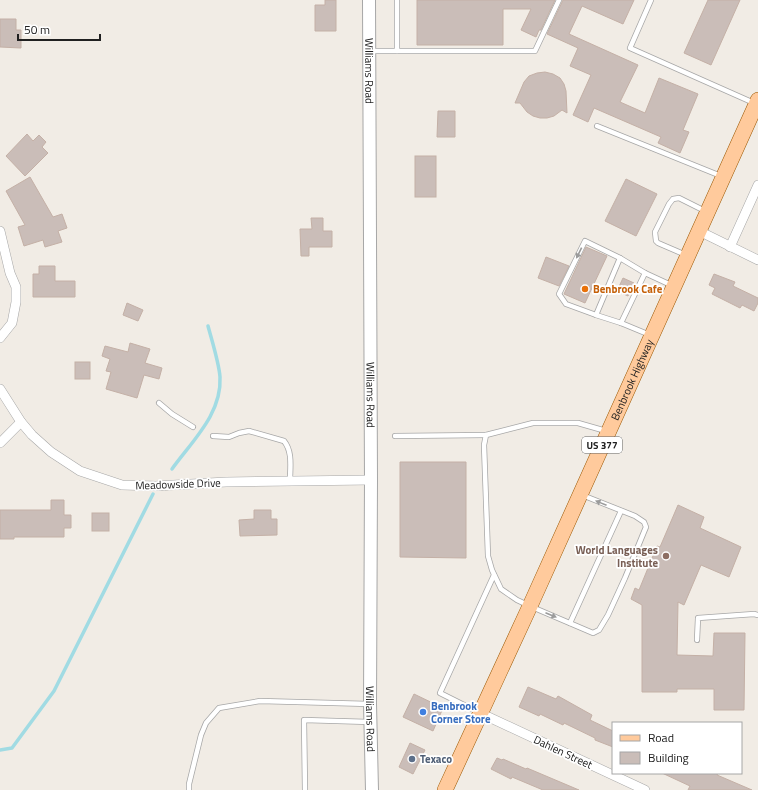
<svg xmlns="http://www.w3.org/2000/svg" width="758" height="790" font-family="'Titillium Web',sans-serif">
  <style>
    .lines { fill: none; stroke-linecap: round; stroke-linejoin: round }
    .stream { stroke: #a1dbe3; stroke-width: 3.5 }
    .building { fill: #cabdb8; stroke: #c4b0a6 }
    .service-casing { stroke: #a7a7a7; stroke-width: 6 }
    .minor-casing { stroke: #a7a7a7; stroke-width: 10 }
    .tertiary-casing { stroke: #a7a7a7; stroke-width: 14 }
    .primary-casing { stroke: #9b5700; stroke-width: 16 }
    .service { stroke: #fff; stroke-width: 4.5 }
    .minor { stroke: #fff; stroke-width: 9 }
    .tertiary { stroke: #fff; stroke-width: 12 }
    .primary { stroke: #ffca9c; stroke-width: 15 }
    .oneway { fill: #9b9b9b }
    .food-dot { fill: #e8710a; stroke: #fff; stroke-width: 1.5 }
    .education-dot { fill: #8d6e63; stroke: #fff; stroke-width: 1.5 }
    .shop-dot { fill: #3f7fe0; stroke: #fff; stroke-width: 1.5 }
    .service-dot { fill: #5c6f8a; stroke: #fff; stroke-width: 1.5 }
    .labels { text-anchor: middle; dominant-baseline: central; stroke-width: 3.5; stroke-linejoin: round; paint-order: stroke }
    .shield { fill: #fff; stroke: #636363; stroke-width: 1 }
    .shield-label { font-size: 10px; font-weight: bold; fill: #202020 }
    .street-label { font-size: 11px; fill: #202020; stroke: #fff }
    .food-label { font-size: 11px; font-weight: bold; fill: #c56008; stroke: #fff; text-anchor: start }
    .education-label { font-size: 11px; font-weight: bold; fill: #785e54; stroke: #fff; text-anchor: end }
    .shop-label { font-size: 11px; font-weight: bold; fill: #366cbe; stroke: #fff; text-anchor: start }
    .service-label { font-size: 11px; font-weight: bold; fill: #4e5e75; stroke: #fff; text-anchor: start }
  </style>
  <rect width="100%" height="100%" fill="#f1ece5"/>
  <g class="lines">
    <g class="stream">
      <path d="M172,469c20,-28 50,-55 48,-92 -1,-14 -8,-36 -12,-51"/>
      <path d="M0,750l12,-2 42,-57 99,-197"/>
    </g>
  </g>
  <g class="building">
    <path d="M325,0h11v31h-21v-26h10z"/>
    <path d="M417,0h138l-14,30h-2l-3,7 -15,-7 10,-21h-28v36h-86z"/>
    <path d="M563,0h71l-11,24 -41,-18 -13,28 69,31 -18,37 25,11 14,-35 39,16 -15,36 6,2 -9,21 -22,-10 3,-6 -67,-29 -6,14 -15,-7 18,-40 -21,-9 8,-18 -31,-14z"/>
    <path d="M708,0h32l-29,65 -27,-12z"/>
    <path d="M0,19h16v11h5v18l-21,-1z"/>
    <path d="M545,72l8,2 7,4 4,6 2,7 1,22 -5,-3 -8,6 -7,2h-7l-7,-2 -6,-4 -7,-9h-5l9,-21 5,-6 8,-3z"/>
    <path d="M438,111h17v26h-18z"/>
    <path d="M27,134l6,7 6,-6 7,7 -4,5 6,6 -23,23 -19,-20z"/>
    <rect x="415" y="156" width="21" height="41"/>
    <path d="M30,177l23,40 9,-3 5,14 -9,3 4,11 -17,5 -2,-7 -19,6 -6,-19 7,-2 -19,-34z"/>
    <path d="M626,179l31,15 -21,42 -31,-15z"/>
    <path d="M311,218h12v13h9v16h-23v9h-8l-1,-27h12z"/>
    <path d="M586,247l21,9 -22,47 -21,-9z"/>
    <path d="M546,257l23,9 -10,20 -21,-8z"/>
    <path d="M39,266h16v15h20v16h-42v-23h6z"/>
    <path d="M714,274l21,8 -2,4 25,12v5l-4,8 -12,-6 -2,3 -28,-14 3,-6 -6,-3z"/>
    <path d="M623,278l11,5 -6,13 -11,-5z"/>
    <path d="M127,303l16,7 -5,11 -15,-6z"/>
    <path d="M130,343l20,6 -5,14 17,5 -3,11 -15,-4 -7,23 -31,-9 5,-17 -5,-1 4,-12 -8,-3 3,-10 23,6z"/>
    <rect x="75" y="362" width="15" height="17"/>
    <path d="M400,462h66v96l-66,-1z"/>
    <path d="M51,500h13v15h7v13h-7v9h-50v2h-14v-29h51z"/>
    <path d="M678,505l26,12 -4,11 41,19 -12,30 -28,-12 -17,40 -6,-3 -1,53 36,1 1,-23h31l-1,77h-30v-21h-37v3h-35v-87l-11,-6 4,-11 4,2 18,-44 3,1z"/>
    <path d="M254,510h17v9h6v16l-37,1 -1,-16 15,-1z"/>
    <rect x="92" y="513" width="17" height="18"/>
    <path d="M528,687l28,12 2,-3 34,19 -2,5 23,11v16l-18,-7v-2l-31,-15 -1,2 -23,-11 -1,2 -20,-9z"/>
    <path d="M414,694l29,14 -10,23 -30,-14z"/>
    <path d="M410,743l15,7 -12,24 -14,-7z"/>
    <path d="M497,758l5,2 1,-1 23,10 1,-1 52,22h-36l-31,-13 -1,2 -20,-10z"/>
    <path d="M662,773h56l-1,2 35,15h-64l2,-4z"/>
  </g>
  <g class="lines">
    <g class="service-casing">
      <g id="service">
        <path d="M651,0l-21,48 124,55"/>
        <path d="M371,51h164l24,-51"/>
        <path d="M397,51v-51"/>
        <path d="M597,126l124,50"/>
        <path d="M686,255l-28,-12 -2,-2 -1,-9 14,-28 4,-5 6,-1 26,13"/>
        <path d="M596,315l-30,-11 -7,-10 26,-53 35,17"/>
        <path d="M621,323l24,-50"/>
        <path d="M650,335l-29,-12 -25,-8 24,-57 25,15 26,12"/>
        <path d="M159,403l13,11 21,13"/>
        <path d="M213,436l16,1 10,-4 10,-2 35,10c9,11 6,27 6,40"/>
        <path d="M395,436l91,-1"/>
        <path d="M582,495l53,21 9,6 2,5 -21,51 -17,37 -9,15 -6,3 -61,-26 -15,-7 -16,-11 -9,-19 -4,-14 -4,-111 2,-10 47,-12h45l28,8"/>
        <path d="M570,623l51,-112"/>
        <path d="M697,640l1,-22 56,-4 4,1"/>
        <path d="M478,712l-38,-19 54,-118"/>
        <path d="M189,790v-6l12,-49 5,-12 13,-15 41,-7 110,3"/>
        <path d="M305,790l-1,-70 66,2"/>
      </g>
    </g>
    <g class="minor-casing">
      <g id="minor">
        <path d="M0,231l10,42 6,14v15l-4,21 -12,15"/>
        <path d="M699,231l59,29"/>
        <path d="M730,247l28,-62"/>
        <path d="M0,389l21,33 11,13 19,17 29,19 42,14 34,1 70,-4 145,-2"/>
        <path d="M0,443l21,-21"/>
        <path d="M480,713l165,77"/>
      </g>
    </g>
    <g class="tertiary-casing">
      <g id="tertiary">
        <path id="s1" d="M369,0l2,480 -1,224 2,86"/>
      </g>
    </g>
    <g class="primary-casing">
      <g id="primary">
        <path id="s2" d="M445,790l85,-184 228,-506"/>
      </g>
    </g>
    <use href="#service" class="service"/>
    <use href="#minor" class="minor"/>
    <use href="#tertiary" class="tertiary"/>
    <use href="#primary" class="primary"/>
  </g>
  <defs><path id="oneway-solid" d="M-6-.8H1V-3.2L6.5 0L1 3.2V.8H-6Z"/></defs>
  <g class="oneway">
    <use href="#oneway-solid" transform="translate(579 253) rotate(116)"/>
    <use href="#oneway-solid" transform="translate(601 503) rotate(-158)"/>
    <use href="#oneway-solid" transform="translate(551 615) rotate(23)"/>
  </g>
  <circle class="food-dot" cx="585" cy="289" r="4"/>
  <circle class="education-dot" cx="666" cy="556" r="4"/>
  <circle class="shop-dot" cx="423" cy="712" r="4"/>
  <circle class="service-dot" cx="412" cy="759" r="4"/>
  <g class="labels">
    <rect class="shield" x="582" y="437" width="40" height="16" rx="3"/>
    <g class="shield-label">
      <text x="602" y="445">US 377</text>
    </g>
    <g class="street-label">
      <text stroke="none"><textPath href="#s1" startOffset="71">Williams Road</textPath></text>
      <text stroke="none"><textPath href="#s2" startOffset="451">Benbrook Highway</textPath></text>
      <text stroke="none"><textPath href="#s1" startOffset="395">Williams Road</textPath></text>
      <text transform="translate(178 484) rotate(-2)">Meadowside Drive</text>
      <text stroke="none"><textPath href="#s1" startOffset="719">Williams Road</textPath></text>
      <text transform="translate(563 752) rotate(25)">Dahlen Street</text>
    </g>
    <g class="food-label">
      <text x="593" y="289">Benbrook Cafe</text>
    </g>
    <g class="education-label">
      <text x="658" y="550">World Languages<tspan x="658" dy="13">Institute</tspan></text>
    </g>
    <g class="shop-label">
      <text x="431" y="706">Benbrook<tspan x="431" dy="13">Corner Store</tspan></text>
    </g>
    <g class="service-label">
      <text x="420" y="759">Texaco</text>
    </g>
  </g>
  <rect x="612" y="722" width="130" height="52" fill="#ffffff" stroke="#a6a6a6"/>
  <rect x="620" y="735" width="20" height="6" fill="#ffca9c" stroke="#a6a6a6"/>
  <text x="648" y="742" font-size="12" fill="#202020">Road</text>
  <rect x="620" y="752" width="20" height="12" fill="#cabdb8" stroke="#a6a6a6"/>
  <text x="648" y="762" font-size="12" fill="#202020">Building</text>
  <path d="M18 34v6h82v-6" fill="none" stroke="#202020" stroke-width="2"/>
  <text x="24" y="34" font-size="12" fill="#202020" stroke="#ffffff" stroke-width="3" paint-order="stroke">50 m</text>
</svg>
